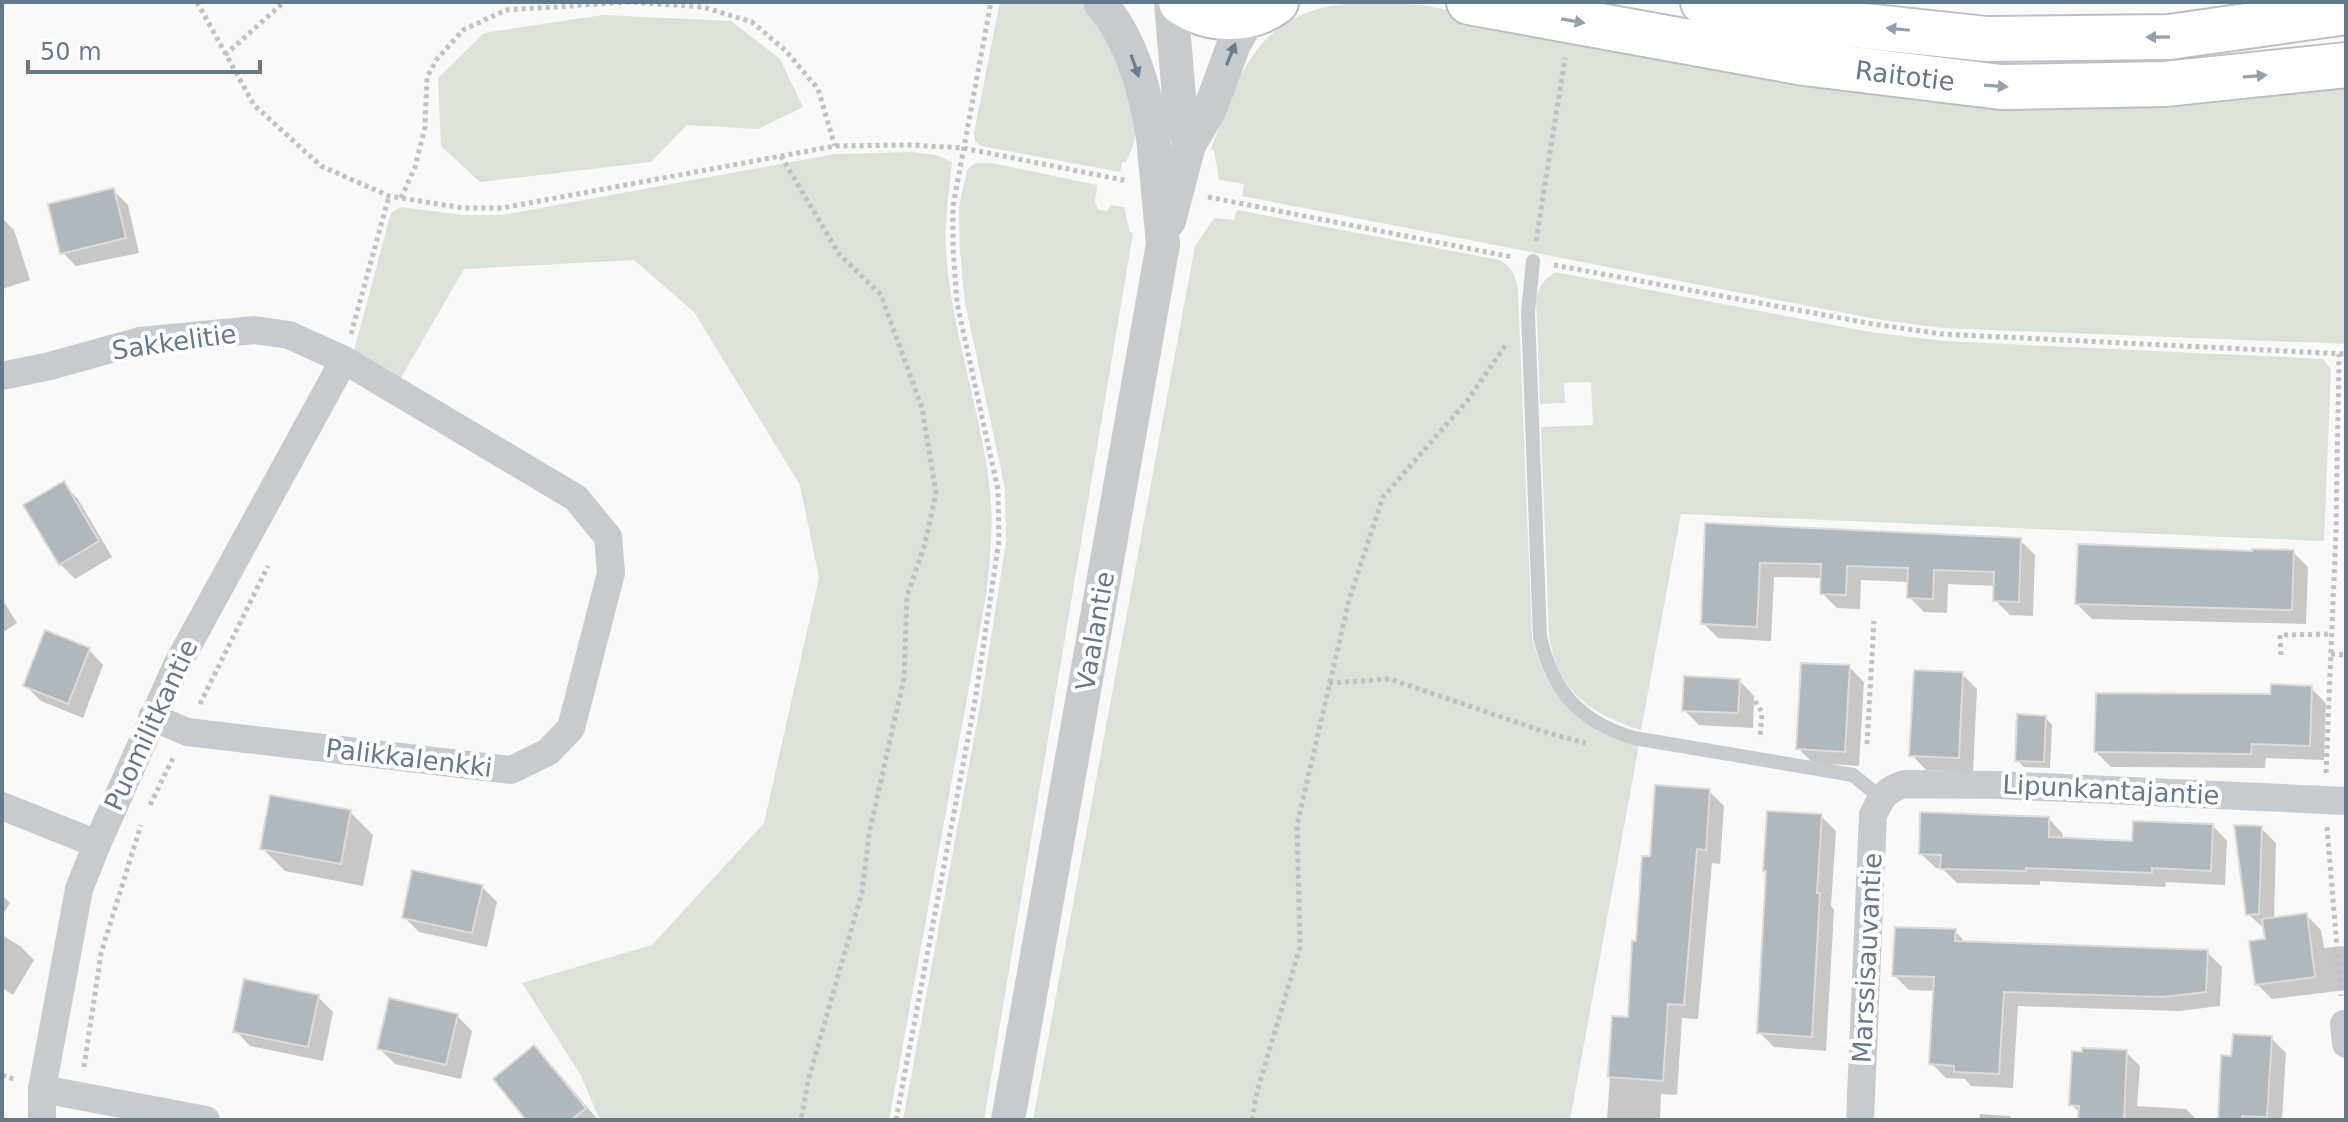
<svg xmlns="http://www.w3.org/2000/svg" width="2348" height="1122" font-family="'DejaVu Sans',sans-serif">
  <style>
    .green { fill: #dbe2d7 }
    .shadow { fill: #0003 }
    .building { fill: #afb8bf; stroke: #dbdbd9; stroke-width: 2 }
    .lines { fill: none; stroke-linecap: round; stroke-linejoin: round }
    .primary-casing { stroke: #bcc0c4; stroke-width: 48 }
    .path { stroke: #c0c3c5; stroke-width: 5; stroke-dasharray: 4 4; stroke-linecap: butt }
    .service { stroke: #c6cbcf; stroke-width: 14 }
    .minor { stroke: #c6cbcf; stroke-width: 28 }
    .tertiary { stroke: #c6cbcf; stroke-width: 34 }
    .primary { stroke: #fff; stroke-width: 44 }
    .tertiary-bridge { stroke: #c6cbcf; stroke-width: 34 }
    .oneway { fill: #93a1ae }
    .oneway2 { fill: #6a7d8e }
    .labels { text-anchor: middle; dominant-baseline: central; stroke-width: 8; stroke-linejoin: round; paint-order: stroke }
    .street-label { font-size: 26px; fill: #65798b; stroke: #fff }
  </style>
  <rect width="100%" height="100%" fill="#f9f9f7"/>
  <g class="green">
    <path d="M1000,2h80c29,31 65,93 55,137 -2,8 -6,16 -9,23h-4l-2,10 -139,-26 -6,-5 -1,-8z"/>
    <path d="M1358,2l64,3 379,70h545v269l-404,-16 -66,-9 -634,-123 2,-12 -25,-4 -5,-30 -3,-1c23,-59 37,-118 104,-139 13,-5 29,-5 43,-8z"/>
    <path d="M603,15l128,6 49,38 23,48 -45,22 -71,-4 -36,37 -171,20 -39,-36 -3,-68 46,-45z"/>
    <path d="M912,152l24,3 16,7c-3,30 -8,61 -6,91 6,82 36,159 44,239 4,35 0,69 -4,104l-97,524h-289l-20,-46 -58,-91 130,-38 112,-122 55,-245 -19,-93 -106,-173 -60,-52 -170,9 -66,114 -44,-33 37,-137 10,-6 61,8h40l333,-61z"/>
    <path d="M975,163h17l105,22 -2,16 3,9 9,1 4,-6 13,2 6,25 3,1 -149,887h-81l78,-419 25,-159 -1,-54 -40,-185 -5,-52 -1,-44 8,-37z"/>
    <path d="M1237,210l262,50c13,7 16,15 19,29l14,348c13,57 48,97 107,108l-69,375h-537l162,-874 19,-28 20,2z"/>
    <path d="M1555,272l315,60 73,9 380,18 8,10 -7,172 -643,-27 -40,216c-51,-16 -83,-38 -92,-94l-8,-209 52,-2 -2,-43 -27,1 1,20 -25,1 -4,-106c3,-12 8,-18 19,-26z"/>
  </g>
  <g class="shadow">
    <path d="M113,190l15,15 11,48 -63,13 -15,-15z"/>
    <path d="M2,218l12,12 16,50 -28,9z"/>
    <path d="M63,484l15,15 34,58 -37,22 -15,-15z"/>
    <path d="M1707,525l313,15 15,15 -2,61 -23,-1 -15,-15v-14l-47,-2 -1,29 -23,-1 -15,-15v-15l-48,-2 -1,29 -23,-1 -15,-15v-15l-48,-1 -3,64 -53,-3 -15,-15z"/>
    <path d="M2293,552l15,15 -2,57 -214,-5 -15,-15z"/>
    <path d="M2,599l15,24 -15,10z"/>
    <path d="M89,650l14,15 -20,53 -42,-17 -15,-15z"/>
    <path d="M1849,667l15,15 -5,84 -46,-3 -15,-15z"/>
    <path d="M1962,674l15,15 -4,83 -47,-2 -14,-15z"/>
    <path d="M1739,680l15,16 -1,32 -54,-3 -15,-15z"/>
    <path d="M2311,688l15,15 -2,57 -58,-2 -1,10 -154,-1 -15,-15 176,-56z"/>
    <path d="M2045,717l7,8 -2,43 -26,-1 -7,-7z"/>
    <path d="M1709,791l15,15 -4,58 -8,-1 -14,156 -16,-1 -5,77 -16,-1 -1,26h-53l7,-102 16,1 8,-76 14,-85z"/>
    <path d="M350,812l23,23 -10,51 -78,-15 -23,-23z"/>
    <path d="M1821,816l15,15 -5,75 3,4 -8,141 -52,-4 -15,-15 9,-158 -3,-4z"/>
    <path d="M2049,819l14,15v6l71,3 79,-17 14,15 -2,44 -59,-3 -1,5 -125,-6v4l-83,-2 -15,-15h-6l-15,-14z"/>
    <path d="M2261,828l15,15 -2,76 32,-4 15,15 3,18 22,-2v44l-74,9 -15,-15 10,-43 -2,-12 -17,-15z"/>
    <path d="M482,887l15,15 -10,45 -68,-15 -15,-15z"/>
    <path d="M2,895l8,8 -8,13z"/>
    <path d="M1955,931l12,13 240,8 15,15 -2,39 -41,5 -161,-5 -5,82 -42,-2 -6,-7 -19,-1 -15,-15 4,-72 -26,-1 -15,-15z"/>
    <path d="M2,935l18,11 14,14 -21,35 -11,-7z"/>
    <path d="M318,997l15,15 -10,49 -73,-15 -14,-15z"/>
    <path d="M457,1016l15,15 -11,48 -66,-15 -15,-15z"/>
    <path d="M2271,1038l15,15 -4,67h-62l13,-62z"/>
    <path d="M534,1048l22,22 42,50h-69z"/>
    <path d="M2126,1052l14,14 -3,40 49,3 11,11h-117l1,-6 -10,-10z"/>
    <path d="M1980,1114l29,2 4,4h-34z"/>
  </g>
  <g class="building">
    <path d="M114,188l12,50 -66,16 -12,-50z"/>
    <path d="M64,481l35,60 -40,24 -36,-60z"/>
    <path d="M1705,523l316,15 -2,64 -26,-1 1,-29 -60,-2 -1,29 -26,-1 1,-30 -61,-2 -1,29 -26,-1 1,-30 -61,-1 -3,64 -56,-3z"/>
    <path d="M2078,544l174,7v-2l42,1 -2,60 -217,-6z"/>
    <path d="M45,630l45,18 -22,56 -45,-18z"/>
    <path d="M1801,663l49,2 -5,87 -49,-3z"/>
    <path d="M1914,670l49,2 -4,86 -50,-2z"/>
    <path d="M1684,676l56,3 -2,34 -56,-2z"/>
    <path d="M2271,684l41,2 -2,60 -58,-2 -1,10 -157,-2 2,-59 174,1z"/>
    <path d="M2017,714l29,2 -2,46 -29,-1z"/>
    <path d="M1655,785l55,4 -4,61 -9,-1 -13,156 -16,-1 -5,77 -55,-4 4,-61 16,1 4,-76h4l6,-85h8z"/>
    <path d="M270,795l81,15 -10,54 -81,-15z"/>
    <path d="M1767,811l55,3 -5,79h3l-8,144 -55,-4 9,-162h-3z"/>
    <path d="M1920,812l129,5v20l83,4 1,-20 80,3 -2,47 -59,-3v5l-126,-5v3l-86,-2 1,-14 -22,-1z"/>
    <path d="M2234,825l28,1 -3,88 -13,1z"/>
    <path d="M412,870l71,15 -11,48 -70,-15z"/>
    <path d="M2307,913l8,64 -60,8 -6,-44 16,-2 -3,-20z"/>
    <path d="M1895,927l61,2 -1,12 253,9 -2,42 -43,5 -159,-5 -5,82 -45,-2v-6l-25,-2 5,-87 -42,-1z"/>
    <path d="M244,979l75,16 -11,52 -75,-15z"/>
    <path d="M389,998l69,16 -12,51 -69,-16z"/>
    <path d="M2233,1034l39,2 -5,81 -25,-1v4h-24l3,-65 10,1z"/>
    <path d="M534,1045l52,63 -15,12h-45l-33,-41z"/>
    <path d="M2082,1048l45,2 -3,70h-46l1,-14 -10,-1 3,-54 10,1z"/>
  </g>
  <g class="lines">
    <g class="primary-casing">
      <g id="primary">
        <path d="M1181,2c27,19 67,21 95,0"/>
        <path d="M1469,2l335,61 197,24 164,-3 181,-19"/>
        <path d="M1703,2l105,18 178,19 183,-2 177,-25"/>
      </g>
    </g>
    <g class="path">
      <path d="M197,2l57,103 67,61 68,30 74,12h39l333,-62 77,-1 51,3 165,33"/>
      <path d="M225,55l59,-53"/>
      <path d="M781,156l58,98 42,41 41,113 14,85 -11,51 -18,52 -3,82 -35,156 -7,58 -54,189 -7,39"/>
      <path d="M1208,197l304,60"/>
      <path d="M401,198l14,-31 10,-40 2,-50 10,-18 26,-29 43,-20 124,-8 73,5 49,15 34,29 32,38 17,57"/>
      <path d="M1536,241l29,-183"/>
      <path d="M1554,265l319,59 69,10 404,20"/>
      <path d="M351,334l38,-138"/>
      <path d="M2331,654l15,1"/>
      <path d="M2281,655l-1,-20 52,-1"/>
      <path d="M1329,683l61,-4 158,54 38,10"/>
      <path d="M1755,701l7,11 -2,27"/>
      <path d="M200,704l68,-138"/>
      <path d="M1867,744l7,-123"/>
      <path d="M2326,773l10,-243 3,-176"/>
      <path d="M150,805l24,-49"/>
      <path d="M2327,827l14,169"/>
      <path d="M84,1067l17,-114 40,-128"/>
      <path d="M2,1075l12,4"/>
      <path d="M896,1120l79,-419 24,-160 -1,-51 -41,-187 -4,-54v-43l38,-204"/>
      <path d="M1252,1120l5,-28 43,-145 -3,-122 52,-225 34,-103 84,-96 40,-58"/>
    </g>
    <path class="service" d="M1533,261l-5,51 12,325c13,55 40,85 94,101l219,37 28,23"/>
    <g class="minor">
      <path d="M2,376l48,-10 90,-25 115,-11 34,5 55,25 232,138 32,39 3,36 -40,155 -23,24 -37,18 -324,-38 -35,-15"/>
      <path d="M2,806l95,38"/>
      <path d="M2344,1024l2,20"/>
      <path d="M42,1089l164,31"/>
      <path d="M42,1120v-31l37,-200 18,-45 80,-179 167,-305"/>
      <path d="M1860,1120l13,-305c8,-17 13,-26 32,-31l92,1 349,16"/>
    </g>
    <g class="tertiary">
      <path d="M1100,2c32,38 45,87 53,135"/>
      <path d="M1171,2l8,95 10,48"/>
      <path d="M1189,145l21,-36 24,-65 17,-30"/>
      <path d="M1008,1120l155,-876"/>
    </g>
    <use href="#primary" class="primary"/>
    <g class="tertiary-bridge">
      <path d="M1153,137l10,107"/>
      <path d="M1169,221l20,-76"/>
    </g>
  </g>
  <defs><path id="oneway-solid" d="M-6-.8H1V-3.2L6.5 0L1 3.2V.8H-6Z" transform="scale(2)"/></defs>
  <g class="oneway">
    <use href="#oneway-solid" transform="translate(1573 21) rotate(10)"/>
    <use href="#oneway-solid" transform="translate(1898 29) rotate(-174)"/>
    <use href="#oneway-solid" transform="translate(2158 37) rotate(179)"/>
    <use href="#oneway-solid" transform="translate(2255 76) rotate(-5)"/>
    <use href="#oneway-solid" transform="translate(1996 86) rotate(4)"/>
  </g>
  <g class="oneway2">
    <use href="#oneway-solid" transform="translate(1231 54) rotate(-68)"/>
    <use href="#oneway-solid" transform="translate(1135 66) rotate(71)"/>
  </g>
  <g class="labels">
    <g class="street-label">
      <text transform="translate(1905 76) rotate(7)">Raitotie</text>
      <text transform="translate(174 342) rotate(-8)">Sakkelitie</text>
      <text transform="translate(1095 631) rotate(-80)">Vaalantie</text>
      <text transform="translate(151 725) rotate(-65)">Puomilitkantie</text>
      <text transform="translate(409 758) rotate(7)">Palikkalenkki</text>
      <text transform="translate(2111 790) rotate(3)">Lipunkantajantie</text>
      <text transform="translate(1867 958) rotate(-87)">Marssisauvantie</text>
    </g>
  </g>
  <rect width="2348" height="1122" fill="none" stroke="#65798b" stroke-width="8"/>
  <path d="M28 60v12h232v-12" fill="none" stroke="#65798b" stroke-width="4"/>
  <text x="40" y="60" font-size="24" fill="#65798b" stroke="#ffffff" stroke-width="6" paint-order="stroke">50 m</text>
</svg>
